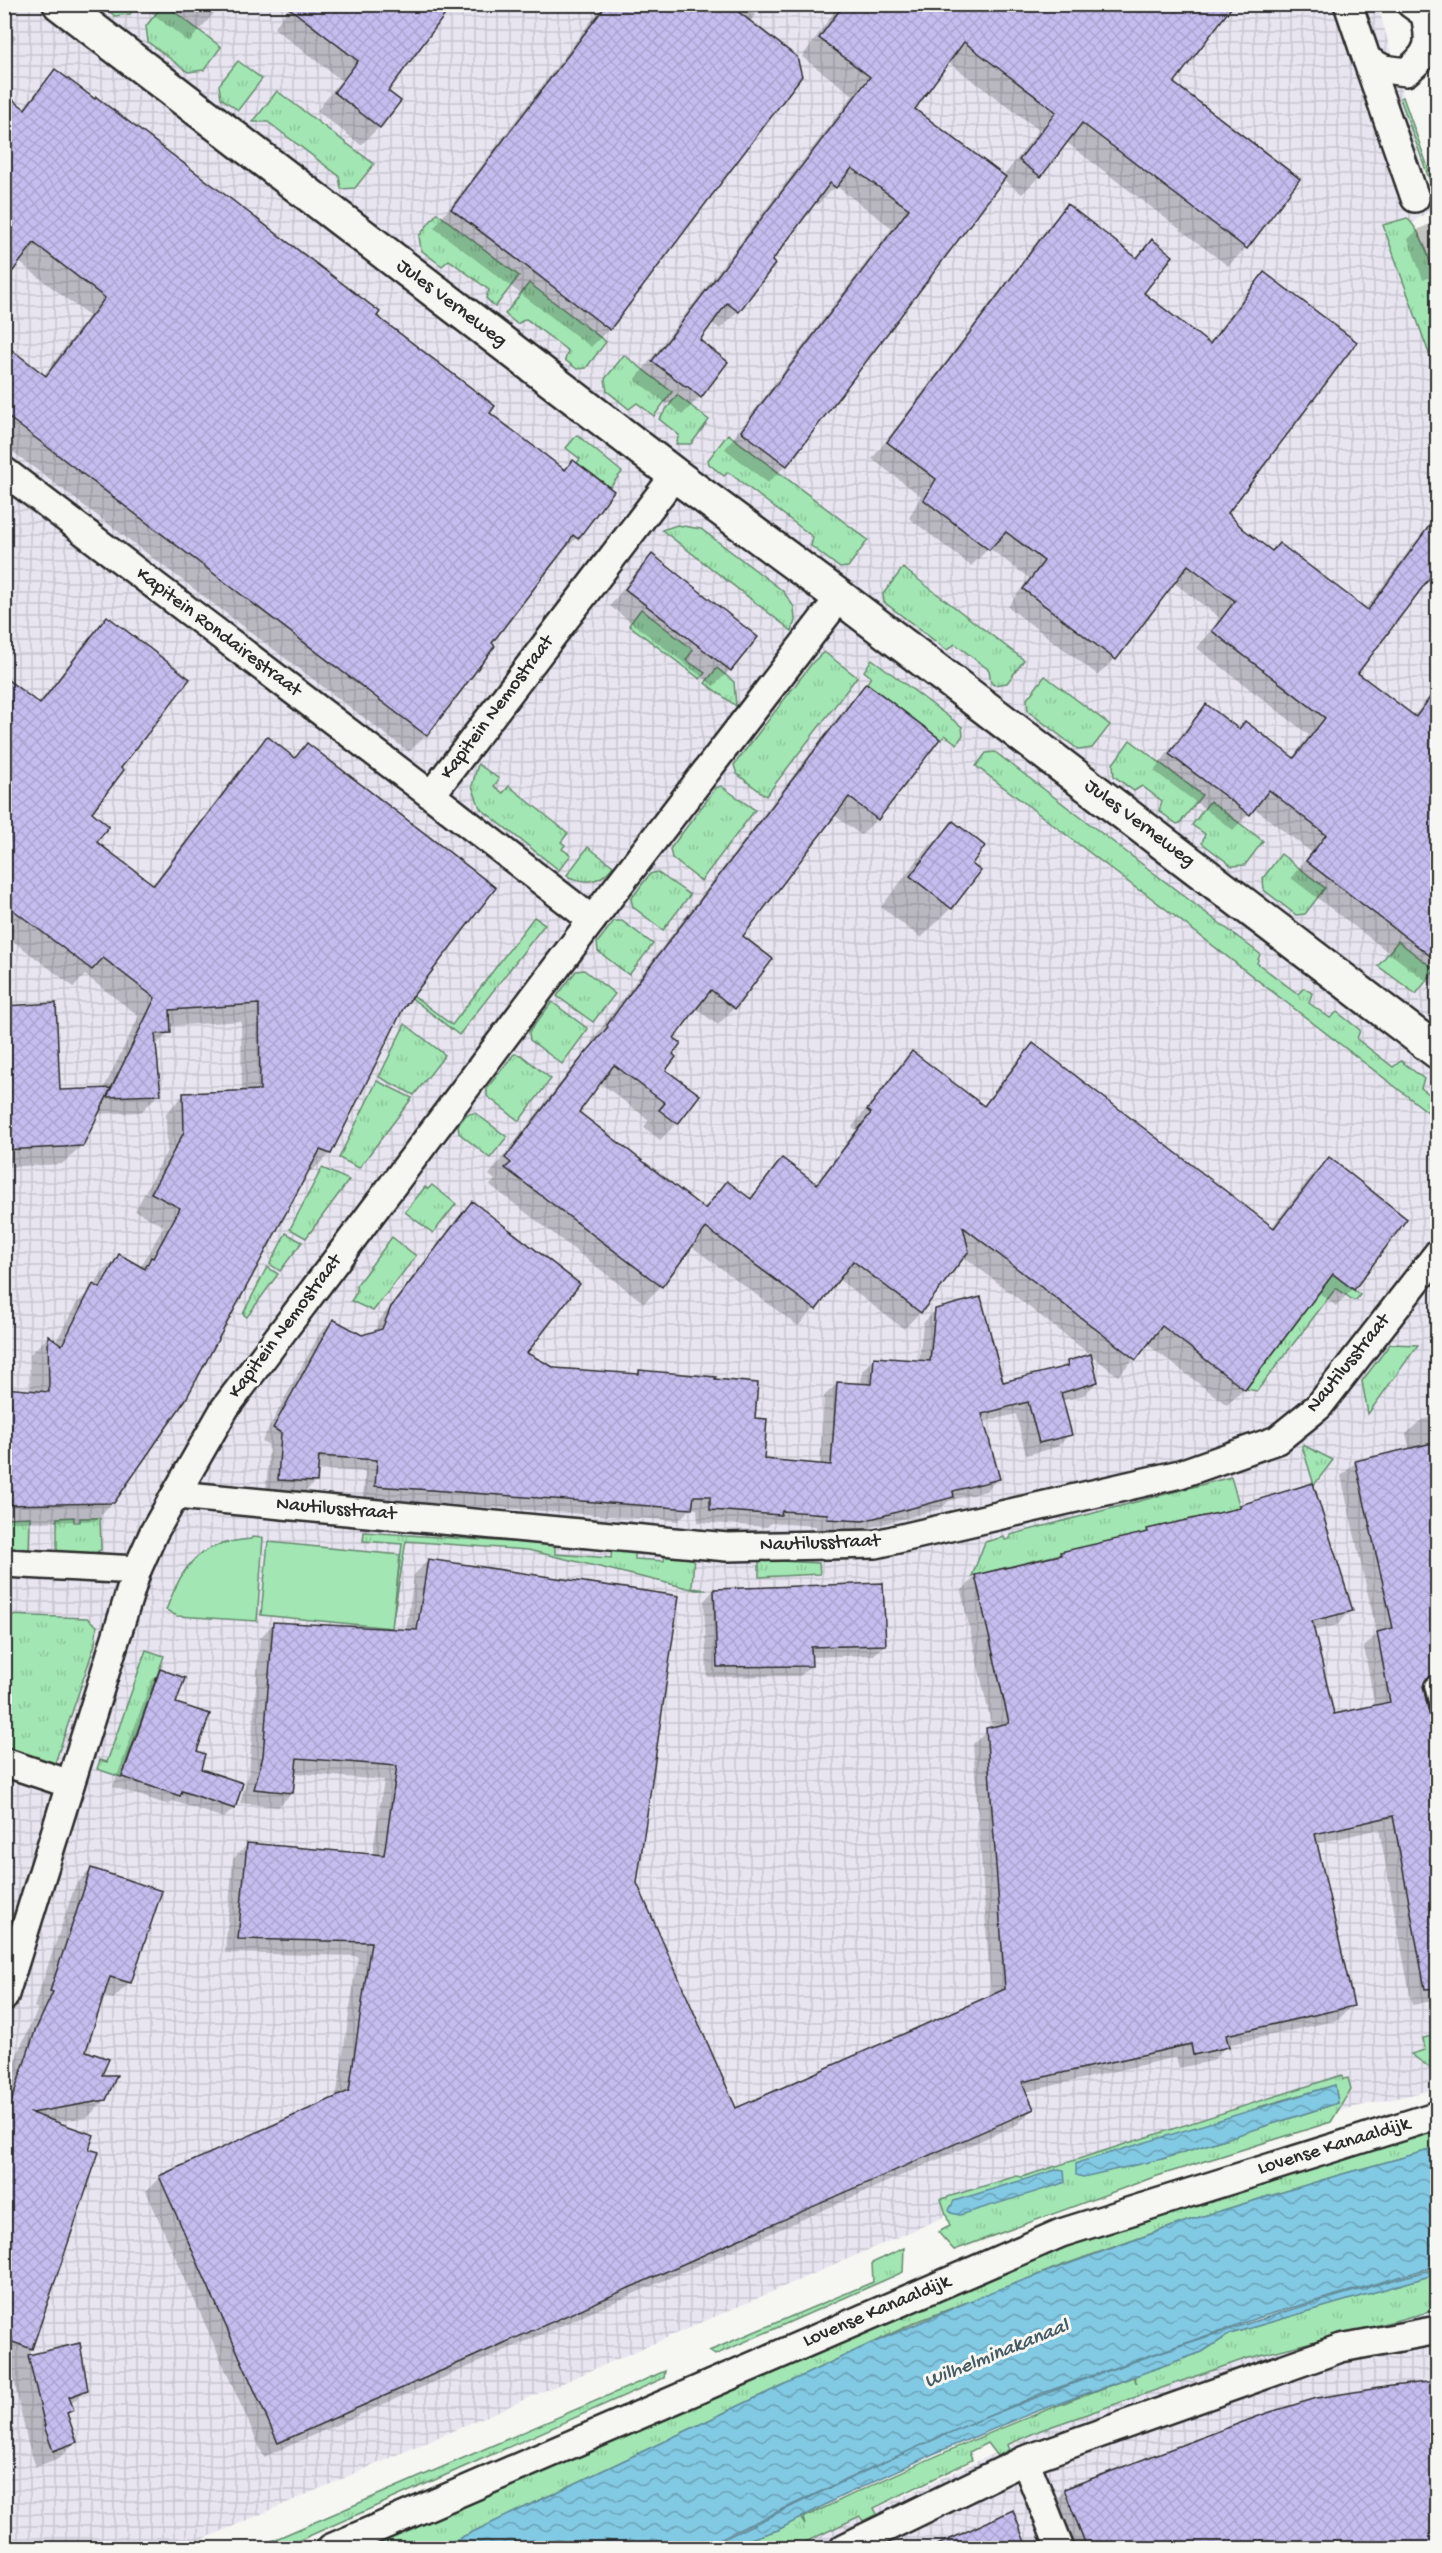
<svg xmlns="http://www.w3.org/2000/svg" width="1442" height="2553" font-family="'Gochi Hand',sans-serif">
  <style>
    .industrial { fill: url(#industrial-grid) }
    .grass { fill: url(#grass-tufts); stroke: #66896f; stroke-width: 1.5; fill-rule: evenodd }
    .pitch { fill: #a2e7b3; stroke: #66896f; stroke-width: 1.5 }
    .water { fill: url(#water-waves); stroke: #5f8a99; stroke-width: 1.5 }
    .shadow { fill: #0003; fill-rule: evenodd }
    .building { fill: url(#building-cross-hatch); stroke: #2b2b2b; stroke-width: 1.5 }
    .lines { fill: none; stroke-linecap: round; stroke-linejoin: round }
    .lane-casing { stroke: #2b2b2b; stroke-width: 18 }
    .street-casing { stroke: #2b2b2b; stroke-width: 32 }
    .secondary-casing { stroke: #2b2b2b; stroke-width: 38 }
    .lane { stroke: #f6f6f2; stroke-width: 14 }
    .street { stroke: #f6f6f2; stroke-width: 27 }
    .secondary { stroke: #f6f6f2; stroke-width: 33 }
    .labels { text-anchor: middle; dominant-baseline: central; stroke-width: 6; stroke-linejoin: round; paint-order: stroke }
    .street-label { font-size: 20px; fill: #2b2b2b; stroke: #f6f6f2 }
    .water-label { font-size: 21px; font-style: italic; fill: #455a62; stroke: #f6f6f2 }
  </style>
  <defs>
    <pattern id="industrial-grid" width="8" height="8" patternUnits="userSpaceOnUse" patternTransform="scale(1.5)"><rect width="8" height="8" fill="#e8e5f1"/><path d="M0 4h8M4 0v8" fill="none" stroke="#c7c5cf"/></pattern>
    <pattern id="grass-tufts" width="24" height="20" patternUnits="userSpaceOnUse" patternTransform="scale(1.5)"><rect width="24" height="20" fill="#a2e7b3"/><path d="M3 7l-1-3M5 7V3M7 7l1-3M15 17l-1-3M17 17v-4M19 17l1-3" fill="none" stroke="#8cc69a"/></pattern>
    <pattern id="water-waves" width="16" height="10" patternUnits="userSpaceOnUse" patternTransform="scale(1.5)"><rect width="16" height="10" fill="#82c9e3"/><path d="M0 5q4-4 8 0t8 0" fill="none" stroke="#6ba3b8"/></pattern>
    <pattern id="building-cross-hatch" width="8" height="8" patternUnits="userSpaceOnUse" patternTransform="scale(1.5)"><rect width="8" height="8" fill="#c6bdef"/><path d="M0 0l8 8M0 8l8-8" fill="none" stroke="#aaa3cd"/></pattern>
  </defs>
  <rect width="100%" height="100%" fill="#f6f6f2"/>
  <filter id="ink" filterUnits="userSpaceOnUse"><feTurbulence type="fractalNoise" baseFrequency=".0167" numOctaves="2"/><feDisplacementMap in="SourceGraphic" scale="12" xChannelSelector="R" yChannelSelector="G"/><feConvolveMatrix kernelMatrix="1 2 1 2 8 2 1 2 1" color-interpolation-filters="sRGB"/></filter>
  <g filter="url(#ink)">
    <g class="industrial">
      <path d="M5,5h1373l55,203 -22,16 27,76 -1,1789 -401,88 -853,371h-178z"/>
      <path d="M1437,2299v249h-643l408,-193z"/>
    </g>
    <g class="grass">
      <path d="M164,4l57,43 -17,23 -16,2 -40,-30 -2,-16z"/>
      <path d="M101,5h36l-7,9 -15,2z"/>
      <path d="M238,61l24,18 -24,31 -17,-12 -2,-13z"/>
      <path d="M277,91l97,73 -19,24 -14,1 -2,-13 -71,-54h-15z"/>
      <path d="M1403,97l34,96v8l-37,-103z"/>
      <path d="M437,213l82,63 -24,31 -9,-9 3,-8 -40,-30 -7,6 -21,-16 -2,-14z"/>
      <path d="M1407,218c35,35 31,110 30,158l-54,-151z"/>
      <path d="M529,283l77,59 -20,26 -9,1 -12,-9 3,-9 -42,-32 -9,5 -12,-10z"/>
      <path d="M624,355l48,37 -18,24 -17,-13 -8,6 -22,-18 -2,-12z"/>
      <path d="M677,395l32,25 -18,24h-15l3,-9 -20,-16z"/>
      <path d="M728,434l140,106 -20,27 -8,1 -29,-22 2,-9 -85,-65 -4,4 -15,-12 -1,-4z"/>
      <path d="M577,435l45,37 -12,15 -33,-24 3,-4 -14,-11z"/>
      <path d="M677,525l24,4 82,62 11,16 1,13 -3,11 -130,-101z"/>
      <path d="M903,568l121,92 -17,23 -13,2 -3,-2 -2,-13 -34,-26 -8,6 -63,-48 -1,-8z"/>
      <path d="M641,609l52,41 -7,10 19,13 -5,6 -71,-54z"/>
      <path d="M824,652l33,25 -91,119 -29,-22 -3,-9 79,-103z"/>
      <path d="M872,659l90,68 1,8 -6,9 -12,-9 -4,5 -74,-57 4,-6 -7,-6z"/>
      <path d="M717,668l17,14 2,24 -31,-23z"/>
      <path d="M1045,676l65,49 -18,23 -13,2 -51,-39 -1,-12z"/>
      <path d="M1130,740l72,55 -22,28 -3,1 -18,-13 3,-10 -20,-15 -8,5 -20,-15 -1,-12z"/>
      <path d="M995,752l265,202 -3,9 41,31 6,-6 8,5 -3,10 21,15 7,-6 23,18 -3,9 36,28 8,-6 23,18 -3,9 16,12v19l-296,-229 -1,1 -164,-125 10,-13z"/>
      <path d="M478,764l21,15 -5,7 9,7 6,-7 59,47 -7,9 4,3 -3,4 9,6 -12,15 -79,-62 -8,-22z"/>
      <path d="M721,786l34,24 -54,71 -29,-23 -2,-9 46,-61z"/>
      <path d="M1210,801l53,40 -18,24 -13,1 -30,-23 3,-9 -13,-9z"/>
      <path d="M588,847l25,19c-11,16 -27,18 -44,11l-2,-2z"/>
      <path d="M1281,854l44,34 -20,26 -9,1 -32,-25 -1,-12z"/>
      <path d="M657,872l33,23 -27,35 -30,-23 -2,-8 19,-25z"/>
      <path d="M534,917l11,7 -86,111 -50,-39 1,-3 42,32z"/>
      <path d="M614,921h8l31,23 -24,31 -31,-24 -1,-8z"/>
      <path d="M1398,941l37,29 -19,24 -38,-28z"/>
      <path d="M584,970l31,24 -22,28 -36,-26 19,-25z"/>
      <path d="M552,1002l36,27 -26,35 -32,-24 -1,-8z"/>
      <path d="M405,1024l40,31 -31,40 -35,-18z"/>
      <path d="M514,1054l7,1 30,24 -32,42 -32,-25v-8z"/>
      <path d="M377,1081l35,17 -53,70 -20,-10z"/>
      <path d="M475,1113l32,24 -17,21 -31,-25 -1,-8 9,-11z"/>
      <path d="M322,1168l27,12 -43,58 -16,-9z"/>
      <path d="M432,1185l24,19 -23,29 -28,-21 20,-25 3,2z"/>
      <path d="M286,1233l16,9 -22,29 -10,-7z"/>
      <path d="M392,1237l24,19 -43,55 -22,-10 6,-9 -1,-6z"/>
      <path d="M267,1267l11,7 -31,43 -4,-3z"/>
      <path d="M1333,1274l27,21 -4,5h-3l-17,-12 -79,103 -11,-2z"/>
      <path d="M1390,1344l28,1 -50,69 -6,-33z"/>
      <path d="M1303,1445l30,15 -19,25 -12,-39z"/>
      <path d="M1231,1477l9,31 -92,21 2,3 -178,44 13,-34 19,-5 1,3 5,-1v-4z"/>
      <path d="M30,1517l-1,36 -24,-2 -1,-33z"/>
      <path d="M74,1517v5h6v-4h20l1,32 -11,6 -33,-1v-37z"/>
      <path d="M364,1532l191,13v9l56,4 1,-9 23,2v8l29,2 1,-8 29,2 -2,33 15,2h-11l-168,-40 -122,-9 -15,90 11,-87 -39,-3z"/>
      <path d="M759,1560l60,3 1,11 -61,3z"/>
      <path d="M5,1615l82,3 10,8 -2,18 -41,122 -49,-14z"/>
      <path d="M146,1650l18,6 -43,121 -24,-8 3,-9 7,2z"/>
      <path d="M1437,2035h1l-1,38 -26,-19 14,-4 -2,-12z"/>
      <path d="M1342,2075l1,4 5,-1 3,11 -20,33 -177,55 -200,73 -16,-18 12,-6 -9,-27 76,-23 5,1zM1335,2085l3,18 -176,56 97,-52z"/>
      <path d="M1437,2128v20l-98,27 -152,46 -124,44 -147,57 -477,226h-82l671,-293z"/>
      <path d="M904,2248l-1,24 -188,83 -6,-4 164,-69 -1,-19z"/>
      <path d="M1437,2274v36l-192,49 -204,71 -34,15 2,5 -12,6 -10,-13 -18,9 3,8 -98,48 3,6 -14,7 -3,-5 -67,32h-13l-2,-2 -6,2h-51l57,-18 22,-13 5,8 -2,-7c108,-53 217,-100 330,-141l4,7 -3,-8 68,-24 28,-18z"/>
      <path d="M665,2371l-1,7 -382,170h-27z"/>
    </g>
    <g class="pitch">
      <path d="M252,1537l11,1 -6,83 -80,-5 -11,-6c18,-47 32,-67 85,-71z"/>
      <path d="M268,1542l132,13 -8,73 -131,-13z"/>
    </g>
    <g class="water">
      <path d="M1335,2085l3,18 -176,56 -79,18 -7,-2v-11l4,-2z"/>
      <path d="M1437,2148v118l-177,51 -220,77 -167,73 -173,81h-261l422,-200 130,-56 196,-71 152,-46z"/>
      <path d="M1059,2169l5,1 1,12 -4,2 -101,31 -9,-2 -2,-3 5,-9z"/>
      <path d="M1437,2268v6l-207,60 -28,18 -170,61 -99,41 -95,44 -60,32 -57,18h-17c94,-44 188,-92 285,-132 146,-59 296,-107 448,-148z"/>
    </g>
    <g class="shadow">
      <path d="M140,4h82l-33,38z"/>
      <path d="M283,4h168l-65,87 -7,36 -18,18 -44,-34 24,-31 -67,-52 14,-19z"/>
      <path d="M604,4h159l-14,19 52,52 -192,254 -18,18 -157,-119z"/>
      <path d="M840,4h392l-60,80 74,164 -18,18 -162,-124 -26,34 -18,18 -19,-15 -217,286 -18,18 -43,-34 167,-221 -56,-42 -19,19 -3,-3 -45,59 4,3 -35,47 -18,18 -9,-7 -13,18 28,22 -26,35 -18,18 -13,-12 -2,1 -32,-24 218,-285 -51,-38zM948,62l91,68 -36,47 -90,-68z"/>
      <path d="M4,29l12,8 -12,15z"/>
      <path d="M55,71l320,245 113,97 76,58 9,-9 39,30 -35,46 -19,17 -68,88 -64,92 -17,17 -405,-307v-99l39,30 46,-60 -70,-54 3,-153z"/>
      <path d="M1067,206l68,52 17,-17 -10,53 66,50 40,-54 17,-16 -39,239 15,17 30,22 94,58 50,-68 16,-16 7,5v35l-82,107 57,44 25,-32v305l-147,-112 20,-26 -57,-44 -21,22 -79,-59 36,-48 17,-17 31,24 7,-7 47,35 17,-23 -112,-87 23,-30 -47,-36 -59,77 -16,16 -90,-68 21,-29 -40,-30 -18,18 -62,-48 12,-22 -49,-37 179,-236z"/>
      <path d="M1438,220v83h-1l-9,-25 -5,2 -15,-41 11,-10z"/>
      <path d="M652,556l78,114 -16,16 -104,-80 26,-34z"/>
      <path d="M107,618l12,151 -29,44 5,29 57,43 98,-129 17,-18 27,21 13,-14 94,263 -71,146 -18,17 -4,-1 -195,332 -18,19 -91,1v-133l27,3 -1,-38 18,-17 8,5 20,-38 18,-17 7,-13 18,-18 21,12 24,-42 -29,-15 32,-60 -1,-38 18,-18 58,-2 -1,-72 -72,5v6l-15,15 5,47 -18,18 -44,2 -15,31 -20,19 -58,3v-160l54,85 45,-2 36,-74 -54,-41 -11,12 -70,-53v-256l34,26 52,-68z"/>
      <path d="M866,685l11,134 -16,16 -27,-20 -93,122 -7,71 -16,17 -23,-17 -23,30 -1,16 -7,16 34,26 -21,27 -17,17 -16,-13 5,-7 -50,-38 -23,30 127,97 24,-26 22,16 34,-39 32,24 41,-54 -4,-3 44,-57 16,-17 70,54 34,-45 17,-17 238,183 41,-53 17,-16 76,60 -52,70 -17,17 -18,-14 -75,97 -16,16 -80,-61 -29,32 -155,-120 -43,56 -16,17 -66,-50 -24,30 -16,17 -107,-80 -30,40 -17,17 -154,-118 5,-5 -6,-5 78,-101 26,-30 -2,-2 30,-41 229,-300z"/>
      <path d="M953,823l17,41 -19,44 -30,30 -40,-31 42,-54z"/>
      <path d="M472,1203l52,151 30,16 82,6 4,-4 74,9 40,39 8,41 58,5 4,-70 13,-12 24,1 1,-14 12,-12 45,3 4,-39 13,-13 66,73 58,-14 7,-7 30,20 -13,13 -23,6 9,33 -13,13 -31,8 -10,-41 -33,8 15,56 -12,13 -37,10 -9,8 -91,24 -33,-2v-5l-45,-3 -4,4 -69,-5 -1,-13 -6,-1 -13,13 -315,-23 2,-26 -49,-3 -1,13 -12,12 -37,-2 3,-47 -7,-4 58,-108 13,-12 29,16 12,-4 5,-12 80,-105z"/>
      <path d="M1438,1416v584l-26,5 -33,-176 -64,15 37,161 -14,15 -111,25 -15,16 -33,7 -3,-11 -151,35 7,17 -14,15 -754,333 -118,-266 14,-14 176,-79 22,-142 -133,-3 8,-94 14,-14 125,11 12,-76 -90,-7 -2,20 -14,14 -38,-4 9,-31 11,-134 14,-15 132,8 8,-56 14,-15 207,324 100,226 256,-113 -18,-253 19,-17 -31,-136 14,-14 81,-19 4,-4 84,-19 4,-5 89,-20 4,-3 110,104 -14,14 -24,6 20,85 42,-9 -11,-60 13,-13 -36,-158 15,-14 54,-12 -4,-16 15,-14zM1422,1689l9,4 2,9 -5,7z"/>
      <path d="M714,1590l170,55 -10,10 -64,2 1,9 -11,10 -93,1 -3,-76z"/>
      <path d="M161,1671l34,81 4,18 35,38 -10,10 -51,-17 -4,4 -56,-18 38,-106z"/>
      <path d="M91,1869l69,23 -31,91 -16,16 -11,-3 -18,56 16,25 5,23 -17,17 -34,5 33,28 10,3 -69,204 51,-13 7,45 -15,15 2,6 -7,6 10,26 -17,16 -23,9 -8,-23 -15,-68 -3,2 -6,-14v-270l15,-44 19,-41 -4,-2 41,-121z"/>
      <path d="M1438,2383v165h-373l-16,-42 16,-16 326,-103z"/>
      <path d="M1012,2513l13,35h-90z"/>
    </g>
    <g class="building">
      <path d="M284,4h169l-65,87 13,10 -21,27 -46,-36 24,-31z"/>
      <path d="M607,4h121l69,53 5,19 -192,254 -159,-121z"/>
      <path d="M844,4h390l-60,79 126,96 -53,70 -165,-126 -41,54 -22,-17 37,-48 -92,-70 -49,67 91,68 -219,289 -46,-35 168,-222 -57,-41 -16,20 -6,-5 -58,78 3,3 -36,48 -12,-9 -27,37 28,22 -27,36 -14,-12 -1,1 -34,-26 218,-284 -51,-39z"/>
      <path d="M55,69l40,30 1,-2 284,215 -3,4 118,90 -5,7 75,57 8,-10 41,31 -36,48 -5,-4 -5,9 -76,99 3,3 -68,90 -423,-322v-70l42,32 59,-78 -71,-55 -30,40v-190l21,16z"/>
      <path d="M1067,204l70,54 15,-19 21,17 -29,37 66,51 54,-72 93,70 -129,171 14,15 30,23 7,-8 89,67 69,-95v53l-79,105 58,44 21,-29v273l-131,-100 20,-26 -57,-45 -19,25 -81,-61 37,-50 33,25 6,-8 49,37 31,-40 -113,-87 23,-30 -47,-36 -72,95 -93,-71 21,-28 -38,-29 -17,18 -65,-50 12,-21 -49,-37z"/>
      <path d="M652,554l106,83 -27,34 -106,-82z"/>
      <path d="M107,616l83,63 -69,89 3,2 -32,42 17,14 -12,16 57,43 113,-149 28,22 12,-15 189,145 -93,121 -72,145 -11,-4 -134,249 -72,104 -110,2 1,-117 44,4 -1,-57 14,10 31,-61 7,4 19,-34 26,15 6,-12 2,1 27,-50 -29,-15 33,-61 -1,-39 77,-3 -1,-86 -89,6 1,23 -16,1 6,61 -54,2 48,-99 -52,-40 -11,12 -88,-67v-226l36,27z"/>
      <path d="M866,683l74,56 -62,81 -29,-23 -106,139 30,23 -38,50 -24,-19 -37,48 7,5 -8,11 3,3 -10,13 34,25 -22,29 -19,-14 6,-7 -51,-38 -35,47 126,97 22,-28 24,18 31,-41 35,26 54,-71 -4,-3 45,-59 72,55 49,-63 241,185 55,-71 78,62 -53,71 -21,-16 -88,116 -83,-64 -26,34 -173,-133 6,24 -48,62 -68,-52 -37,49 -110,-82 -44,59 -157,-119 6,-5 -6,-5 78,-102 25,-29 -1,-2 31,-43z"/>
      <path d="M953,821l32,25 -13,18 9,7 -29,38 -42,-33z"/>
      <path d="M56,1003l4,87 51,-2 -28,58 -79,4v-144z"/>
      <path d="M472,1201l108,83 -53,69 28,15 84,6v-4l77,7 -1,2 43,4 -3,35 12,1 -3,40 67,6 6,-83 35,2 2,-27 56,4 5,-52 46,-12 22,85 65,-16 -1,-5 24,-7 7,28 -37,11 11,42 -33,8 -11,-41 -46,12 18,65 -47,12 1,6 -91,24 -36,-2 1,-5 -46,-3 -1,4 -71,-5v-14h-16l-2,13 -317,-23 2,-26 -58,-4 -2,26 -39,-2 3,-47 -8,-5 60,-109 29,16 20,-6 9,-22z"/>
      <path d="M1437,1442v233l-10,3 -4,8 6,28 8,6v268l-12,1 -32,-173 -78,18 39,172 -128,29 3,12 -36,8 -2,-11 -169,38 12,27 -756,334 -119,-267 190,-85 22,-149 -133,-3 9,-96 137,12 13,-89 -100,-8 -4,35 -39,-4 9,-33 10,-134 144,8 11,-71 251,37 -42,287 99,225 269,-119 -19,-261 23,-5 -34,-148 86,-20 -1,-3 88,-20 -1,-3 93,-21v-3l73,-22 40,128 -41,10 22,93 56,-12 -13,-70 16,-4 -38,-167z"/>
      <path d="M883,1583l3,62 -75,2 1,19 -95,1 -3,-78z"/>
      <path d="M160,1669l25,9 -9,25 34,11 -13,37 8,3 -4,15 42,14 -8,26 -53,-18 -2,5 -58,-19z"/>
      <path d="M91,1868l71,23 -31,92 -21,-6 -24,74 23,8 -7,16h15l-11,25 -75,13 63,22 -5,14 10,3 -67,197 -28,-10v-216l31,-92 18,-39 -3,-1z"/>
      <path d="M80,2343l8,47 -19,7 5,13 -7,3 10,29 -24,9 -9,-25h1l-17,-71z"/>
      <path d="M1437,2381v167h-350l-23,-59 203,-76 50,-15 74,-12z"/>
      <path d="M1013,2510l14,38h-96z"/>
    </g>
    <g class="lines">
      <g class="lane-casing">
        <path id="lane" d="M1438,1684l-6,1 6,26"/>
      </g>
      <g class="street-casing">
        <g id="street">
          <path d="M1348,4l19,56 17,9 22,3c25,-20 25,-28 19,-58l-14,-10"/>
          <path d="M1367,60l48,138"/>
          <path d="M4,471l427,324"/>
          <path d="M592,920l-161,-125 244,-320"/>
          <path d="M177,1495l550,52 149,-3 304,-70 97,-34 42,-34 119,-153"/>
          <path d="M4,1563l133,7"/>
          <path d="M4,1762l66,22"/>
          <path d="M4,1997l133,-427 17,-38 71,-124 367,-488 248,-323"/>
          <path d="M1025,2460l35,88"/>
          <path d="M331,2548l730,-315 377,-118"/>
          <path d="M844,2548l181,-88 316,-112 97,-18"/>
        </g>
      </g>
      <g class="secondary-casing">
        <path id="secondary" d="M60,4l615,471 165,122 598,455"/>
      </g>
      <use href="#lane" class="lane"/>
      <use href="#street" class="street"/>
      <use href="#secondary" class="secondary"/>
    </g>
  </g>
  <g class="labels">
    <g class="street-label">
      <text transform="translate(451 304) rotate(37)">Jules Verneweg</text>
      <text transform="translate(218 633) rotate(37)">Kapitein Rondairestraat</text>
      <text transform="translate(498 708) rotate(-53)">Kapitein Nemostraat</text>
      <text transform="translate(1139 824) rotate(37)">Jules Verneweg</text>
      <text transform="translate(286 1327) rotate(-53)">Kapitein Nemostraat</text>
      <text transform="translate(1349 1364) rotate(-51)">Nautilusstraat</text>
      <text transform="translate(336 1510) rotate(5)">Nautilusstraat</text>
      <text transform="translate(820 1544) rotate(-2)">Nautilusstraat</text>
      <text transform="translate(1334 2147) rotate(-17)">Lovense Kanaaldijk</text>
      <text transform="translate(877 2312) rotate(-23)">Lovense Kanaaldijk</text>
    </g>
    <g class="water-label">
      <text transform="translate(997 2355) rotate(-22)">Wilhelminakanaal</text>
    </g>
  </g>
  <rect width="1442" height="2553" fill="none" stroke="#f6f6f2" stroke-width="24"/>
  <rect x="12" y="12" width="1418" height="2529" fill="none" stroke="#2b2b2b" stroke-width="2" filter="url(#ink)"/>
</svg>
